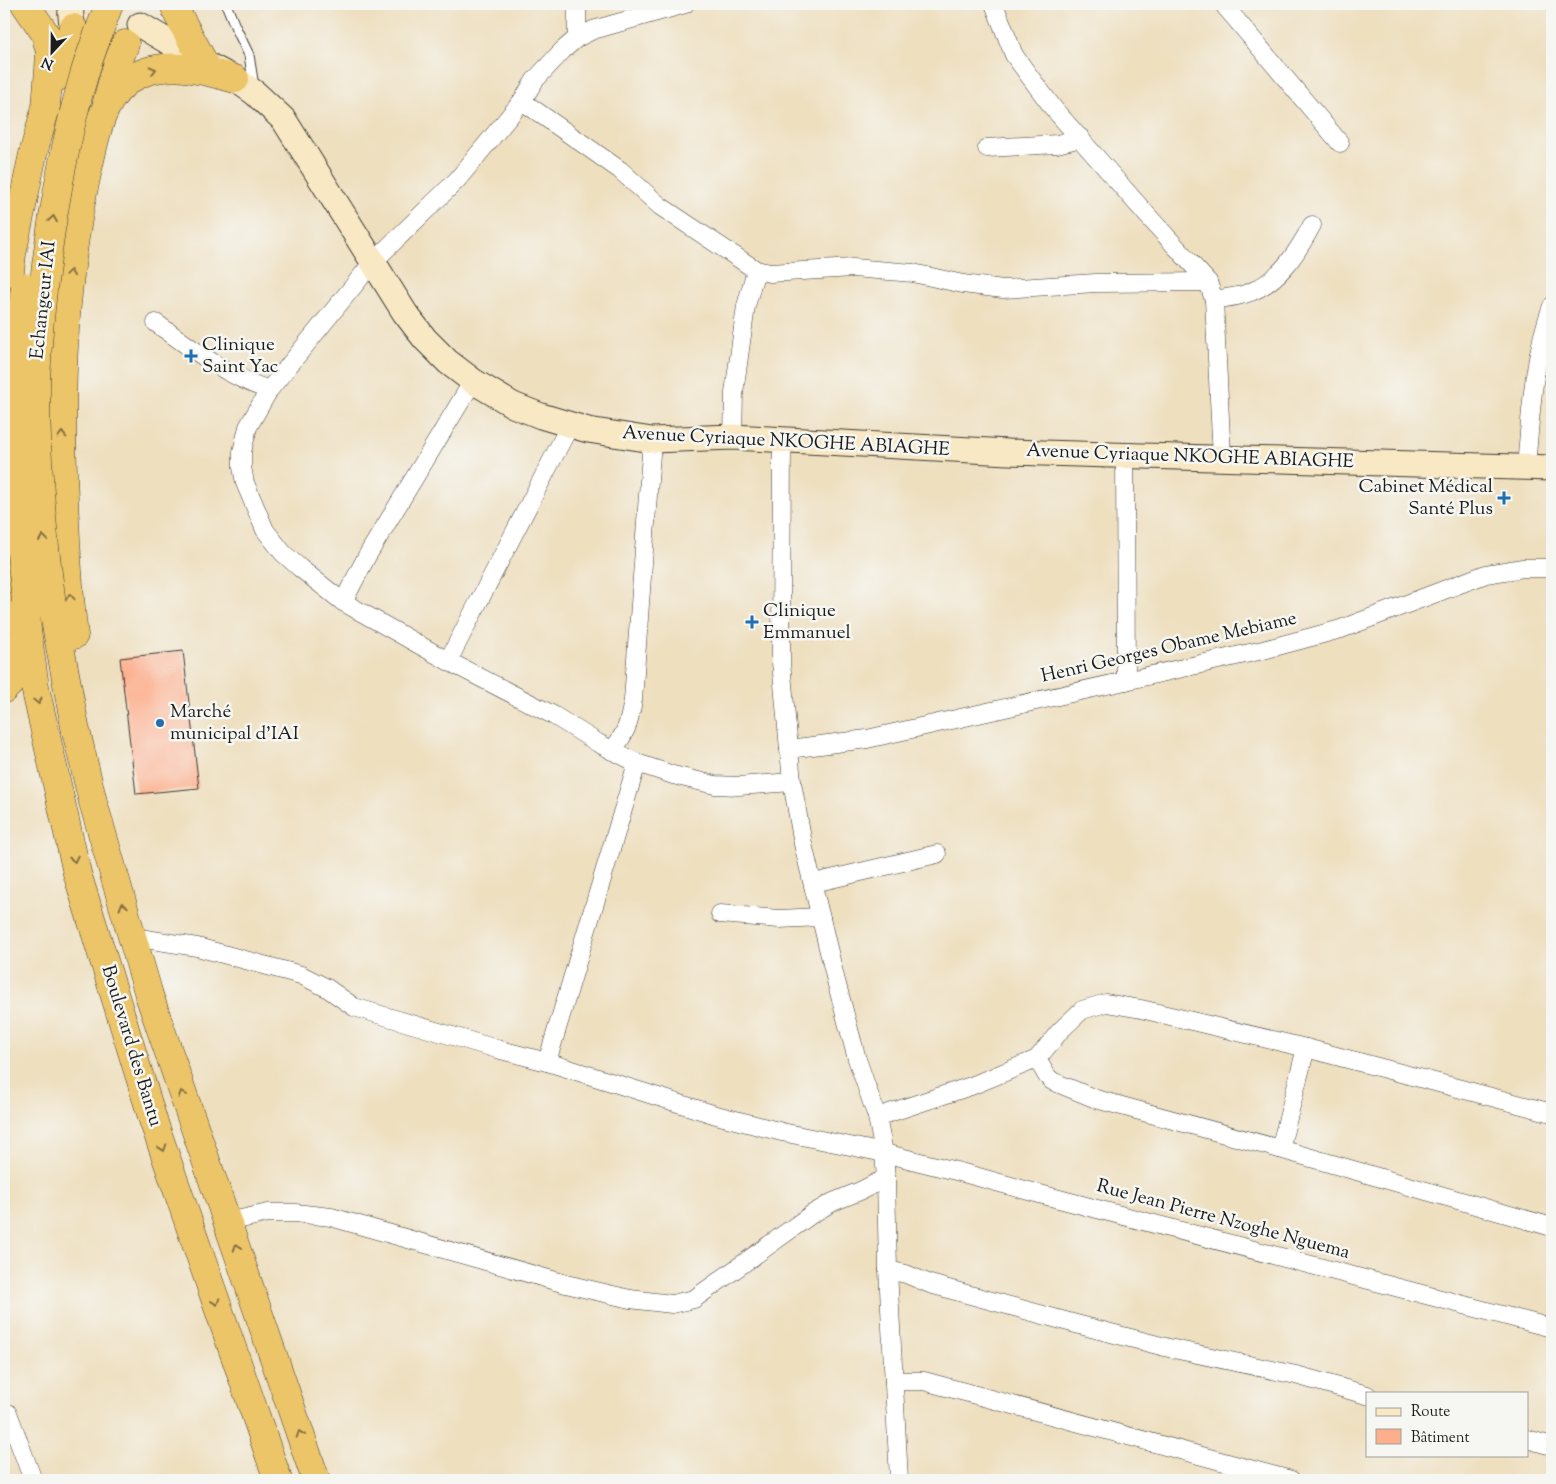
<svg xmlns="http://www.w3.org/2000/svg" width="1556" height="1484" font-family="'Sorts Mill Goudy',serif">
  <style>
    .building { fill: #fdae8c }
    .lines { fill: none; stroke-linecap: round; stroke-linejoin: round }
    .lane-casing { stroke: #3c3934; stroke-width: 11 }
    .street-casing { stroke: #3c3934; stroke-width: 19 }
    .secondary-casing { stroke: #3c3934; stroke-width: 27 }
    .highway-casing { stroke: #3c3934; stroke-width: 29 }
    .lane { stroke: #fff; stroke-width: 9 }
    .street { stroke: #fff; stroke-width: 18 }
    .secondary { stroke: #f8e8c3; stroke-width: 25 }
    .highway { stroke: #edc569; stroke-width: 28 }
    .highway-bridge-casing { stroke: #3c3934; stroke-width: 29; stroke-linecap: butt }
    .highway-bridge { stroke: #edc569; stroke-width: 28 }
    .oneway { stroke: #847042 }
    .poi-dot { fill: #1f6fb2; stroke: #f6f6f2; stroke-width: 2 }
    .labels { text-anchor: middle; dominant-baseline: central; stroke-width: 5; stroke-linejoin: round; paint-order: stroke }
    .street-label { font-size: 19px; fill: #1c1c1c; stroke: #f6f6f2 }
    .poi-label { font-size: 19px; fill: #1c1c1c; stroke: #f6f6f2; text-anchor: start }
  </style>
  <rect width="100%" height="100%" fill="#f6f6f2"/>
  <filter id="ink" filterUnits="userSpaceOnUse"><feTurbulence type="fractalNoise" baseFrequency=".02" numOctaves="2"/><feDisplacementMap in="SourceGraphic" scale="10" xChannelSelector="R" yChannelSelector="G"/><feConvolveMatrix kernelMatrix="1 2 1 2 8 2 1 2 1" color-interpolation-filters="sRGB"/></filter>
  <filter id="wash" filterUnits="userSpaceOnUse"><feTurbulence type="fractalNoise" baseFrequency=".0096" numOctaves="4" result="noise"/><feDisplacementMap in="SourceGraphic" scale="20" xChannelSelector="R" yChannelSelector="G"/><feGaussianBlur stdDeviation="1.12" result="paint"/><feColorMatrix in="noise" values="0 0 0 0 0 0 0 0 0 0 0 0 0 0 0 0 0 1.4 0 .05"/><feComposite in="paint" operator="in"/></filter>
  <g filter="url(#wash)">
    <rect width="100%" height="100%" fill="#eedfbf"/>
    <g id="blocks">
      <path class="building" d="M183,651l16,137 -63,6 -16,-136z"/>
    </g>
  </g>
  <g filter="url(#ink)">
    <use href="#blocks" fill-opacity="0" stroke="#3c3934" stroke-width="1"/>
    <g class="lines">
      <g class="lane-casing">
        <path id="lane" d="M226,4l9,22 14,29 5,32"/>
      </g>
      <g class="street-casing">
        <g id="street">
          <path d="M577,4v34"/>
          <path d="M685,4l-92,26 -16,8 -14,12 -28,30 -13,21 -65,79 -84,82 -104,128 -21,37 -6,25v15l3,16 20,47 18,23 17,15 43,34 105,59 105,54 45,28 39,20 36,12 42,10 23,1 54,-4"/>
          <path d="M994,4l20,51 16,22 24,32 93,106 61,67 6,18 8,158"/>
          <path d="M1223,4l117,139"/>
          <path d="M522,101l98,69 40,36 96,64 14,3 83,-5 60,5 50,11 40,5 93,-6 112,-1"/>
          <path d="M987,148l70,-4 24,-6"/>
          <path d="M1214,300c10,-2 22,-3 31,-6 33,-10 52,-41 67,-69"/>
          <path d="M156,323c36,26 71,53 113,67"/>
          <path d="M733,437l1,-44 12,-87 10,-36"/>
          <path d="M782,440l-1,222 11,120 11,62 33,137 21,78 20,58 7,36 2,25 2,92 11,210"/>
          <path d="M1125,456l1,225"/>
          <path d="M1526,467c5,-54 7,-110 26,-161"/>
          <path d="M343,602l24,-46 106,-175"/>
          <path d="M448,661l122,-236"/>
          <path d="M789,749l78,-10 396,-89 78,-21 145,-55 37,-6h29"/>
          <path d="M612,751c15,-19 17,-28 21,-51l19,-260"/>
          <path d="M814,883l123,-29"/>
          <path d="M720,914l59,5 42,-2"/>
          <path d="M133,937l64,10 104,28 26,13 27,19 143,42 50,13 169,53 66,17 102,21 76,19 76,21 516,135"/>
          <path d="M1306,1048l-26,101 272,78"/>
          <path d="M1037,1059l10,17 5,5 44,18 184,50"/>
          <path d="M547,1062l90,-299"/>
          <path d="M877,1117l94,-31 66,-27 23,-28 22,-21 24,-7 35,6 165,39 246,65"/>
          <path d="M228,1222l40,-9h27l36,4 235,67 64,15 42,5 22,-5 118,-85 21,-12 27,-11 26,-13"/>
          <path d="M888,1270l18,4 24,10 146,40 93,24 127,27 71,20"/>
          <path d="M894,1381h30l367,99"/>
          <path d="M8,1413l25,67"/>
          <path d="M1527,1439l25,7"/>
        </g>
      </g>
      <g class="secondary-casing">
        <g id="secondary">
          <path d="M72,4c-4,15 2,29 14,39"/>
          <path d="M140,25l64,38 31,16 20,14 29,27 121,193 20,26 23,23 25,19 40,24 28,11 47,14 64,10 81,-3 275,15 544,16"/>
        </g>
      </g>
      <g class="highway-casing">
        <g id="highway">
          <path d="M174,4l3,9 27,50"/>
          <path d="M56,78l17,-50"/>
          <path d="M107,101l10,-36 8,-21"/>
          <path d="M4,323l8,-69 21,-100 13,-47 3,-38 1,-17 -5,-19 -20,-29"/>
          <path d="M4,541l7,52 11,31"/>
          <path d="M26,601l1,29 8,57 42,186 76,247 125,360"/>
          <path d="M52,604l23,123 18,75 56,193 167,485"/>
          <path d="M74,635c-6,-45 -8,-91 -10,-136 -5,-111 -1,-221 24,-330 7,-29 12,-65 36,-85 32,-27 75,-15 111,-5"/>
          <path d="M4,689c17,-16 20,-23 16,-46"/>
        </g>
      </g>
      <use href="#lane" class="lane"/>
      <use href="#street" class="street"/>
      <use href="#secondary" class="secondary"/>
      <use href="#highway" class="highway"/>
      <g class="highway-bridge-casing">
        <g id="highway-bridge">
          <path d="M25,287l-9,64 -1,44 5,149 6,57"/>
          <path d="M52,604c-10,-72 -16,-143 -16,-215 1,-54 7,-106 15,-159 8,-52 18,-104 33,-155 7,-24 17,-48 25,-71"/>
        </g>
      </g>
      <use href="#highway-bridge" class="highway-bridge"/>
    </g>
    <defs><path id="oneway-chevron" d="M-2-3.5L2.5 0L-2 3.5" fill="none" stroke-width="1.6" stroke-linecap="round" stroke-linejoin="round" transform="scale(1.25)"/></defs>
    <g class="oneway">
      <use href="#oneway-chevron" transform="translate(153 70) rotate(-14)"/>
      <use href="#oneway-chevron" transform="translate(53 219) rotate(-81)"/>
      <use href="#oneway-chevron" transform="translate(70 273) rotate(-82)"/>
      <use href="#oneway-chevron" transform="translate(62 435) rotate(-90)"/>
      <use href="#oneway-chevron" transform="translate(43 538) rotate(-96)"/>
      <use href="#oneway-chevron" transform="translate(70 597) rotate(-94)"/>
      <use href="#oneway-chevron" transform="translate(38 701) rotate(77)"/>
      <use href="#oneway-chevron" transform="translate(74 859) rotate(77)"/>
      <use href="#oneway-chevron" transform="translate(123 906) rotate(-106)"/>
      <use href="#oneway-chevron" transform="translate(182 1094) rotate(-108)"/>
      <use href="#oneway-chevron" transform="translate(163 1148) rotate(71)"/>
      <use href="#oneway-chevron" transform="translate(237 1247) rotate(-109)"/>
      <use href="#oneway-chevron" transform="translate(216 1302) rotate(71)"/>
      <use href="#oneway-chevron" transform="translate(300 1434) rotate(-109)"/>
    </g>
  </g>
  <g class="poi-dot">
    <path d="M188.5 348.5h5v5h5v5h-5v5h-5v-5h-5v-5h5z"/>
    <path d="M1501.5 490.5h5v5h5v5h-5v5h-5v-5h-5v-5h5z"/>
    <path d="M749.5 614.5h5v5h5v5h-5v5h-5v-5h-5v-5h5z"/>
    <circle cx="160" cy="723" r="5"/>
  </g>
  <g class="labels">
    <g class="street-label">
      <text transform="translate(44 300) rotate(-84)">Echangeur IAI</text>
      <text transform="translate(786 442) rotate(3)">Avenue Cyriaque NKOGHE ABIAGHE</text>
      <text transform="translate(1190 457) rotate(2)">Avenue Cyriaque NKOGHE ABIAGHE</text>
      <text transform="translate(1169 648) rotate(-13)">Henri Georges Obame Mebiame</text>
      <text transform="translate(131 1046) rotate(73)">Boulevard des Bantu</text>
      <text transform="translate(1223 1220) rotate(15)">Rue Jean Pierre Nzoghe Nguema</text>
    </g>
    <g class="poi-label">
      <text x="202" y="345">Clinique<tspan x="202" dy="22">Saint Yac</tspan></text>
      <text x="1493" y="487" text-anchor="end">Cabinet Médical<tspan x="1493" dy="22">Santé Plus</tspan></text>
      <text x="763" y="611">Clinique<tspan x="763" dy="22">Emmanuel</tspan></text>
      <text x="170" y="712">Marché<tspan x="170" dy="22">municipal d'IAI</tspan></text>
    </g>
  </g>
  <rect width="1556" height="1484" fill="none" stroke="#f6f6f2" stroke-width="20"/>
  <rect x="1366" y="1392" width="162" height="65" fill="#f6f6f2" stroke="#9f9f9c"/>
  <rect x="1376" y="1408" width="25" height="8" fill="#f8e8c3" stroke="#9f9f9c"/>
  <text x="1411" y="1416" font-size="15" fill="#1c1c1c">Route</text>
  <rect x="1376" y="1429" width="25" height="15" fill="#fdae8c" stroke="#9f9f9c"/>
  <text x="1411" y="1442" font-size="15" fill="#1c1c1c">Bâtiment</text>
  <g transform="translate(52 52) rotate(202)" stroke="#f6f6f2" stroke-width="4" paint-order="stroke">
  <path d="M0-4L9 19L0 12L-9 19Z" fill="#1c1c1c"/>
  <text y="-8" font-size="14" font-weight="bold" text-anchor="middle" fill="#1c1c1c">N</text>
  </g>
</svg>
